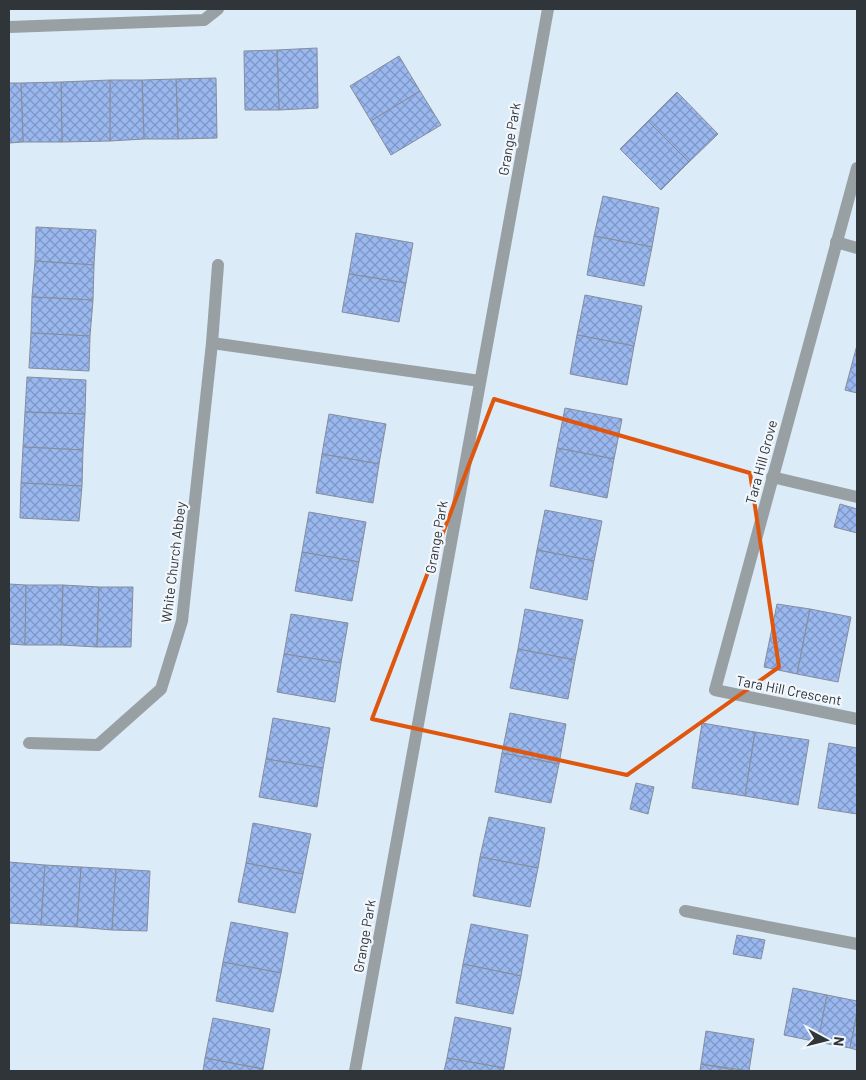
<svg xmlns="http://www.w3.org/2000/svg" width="866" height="1080" font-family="Barlow,sans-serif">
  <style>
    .building { fill: url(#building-cross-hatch); stroke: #858d9b }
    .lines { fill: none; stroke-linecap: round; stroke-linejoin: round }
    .lane { stroke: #98a0a4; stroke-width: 12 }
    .street { stroke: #98a0a4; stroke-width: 12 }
    .marked { fill: none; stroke: #df570e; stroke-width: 4; stroke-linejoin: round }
    .labels { text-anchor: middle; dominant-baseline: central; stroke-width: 4.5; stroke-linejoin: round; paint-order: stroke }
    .street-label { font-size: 14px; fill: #2f3539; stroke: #f1f7fc }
  </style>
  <defs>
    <pattern id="building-cross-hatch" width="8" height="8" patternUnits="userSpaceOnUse" patternTransform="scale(1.25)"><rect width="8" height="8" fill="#9ab7ef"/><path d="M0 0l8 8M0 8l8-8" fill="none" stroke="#7e96c3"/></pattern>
  </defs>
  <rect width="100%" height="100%" fill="#dcebf8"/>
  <g class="building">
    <path d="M317,48l1,60 -39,2 -2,-60z"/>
    <path d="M277,50l2,60h-34l-1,-59z"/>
    <path d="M399,56l21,35 -49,30 -21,-35z"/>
    <path d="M216,78l1,60 -39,1 -2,-60z"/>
    <path d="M176,79l2,60h-34l-2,-59z"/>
    <path d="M110,80h32l2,59 -34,2z"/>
    <path d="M110,80v61l-48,1 -1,-60z"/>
    <path d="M61,82l1,60h-39l-2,-59z"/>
    <path d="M9,83h12l2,59 -14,1z"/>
    <path d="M420,91l21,34 -50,30 -20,-34z"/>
    <path d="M677,92l41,42 -29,28 -41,-41z"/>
    <path d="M648,121l41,41 -28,28 -41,-41z"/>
    <path d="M603,196l56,12 -7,39 -58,-11z"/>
    <path d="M36,227l60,3 -2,35 -59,-4z"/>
    <path d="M356,233l57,10 -7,40 -57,-9z"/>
    <path d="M594,236l58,11 -8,39 -57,-11z"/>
    <path d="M35,261l59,4 -1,35 -61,-3z"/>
    <path d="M349,274l57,9 -7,39 -57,-10z"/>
    <path d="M585,295l57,11 -8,40 -57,-11z"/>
    <path d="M32,297l61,3 -3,36 -59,-3z"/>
    <path d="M31,333l59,3 -1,35 -60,-3z"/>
    <path d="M577,335l57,11 -7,39 -57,-11z"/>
    <path d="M857,345v48l-12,-3z"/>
    <path d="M27,377l59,3 -1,34 -60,-2z"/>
    <path d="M565,408l57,11 -8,40 -57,-11z"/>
    <path d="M25,412l60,2 -2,36 -60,-3z"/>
    <path d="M329,414l57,10 -7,40 -57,-10z"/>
    <path d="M23,447l60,3 -1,36 -61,-3z"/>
    <path d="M557,448l57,11 -7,39 -57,-12z"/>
    <path d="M322,454l57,10 -6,39 -57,-10z"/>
    <path d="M21,483l61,3 -3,35 -59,-3z"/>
    <path d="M840,504l17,5v24l-23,-6z"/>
    <path d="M545,510l57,11 -8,40 -57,-11z"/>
    <path d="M309,512l57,10 -7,40 -57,-10z"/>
    <path d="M537,550l57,11 -7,39 -57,-12z"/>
    <path d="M302,552l57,10 -7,39 -57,-10z"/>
    <path d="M9,584l17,1 -1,60 -16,-1z"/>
    <path d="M26,585h37l-2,60h-36z"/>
    <path d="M63,585l36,2 -2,60 -36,-2z"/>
    <path d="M99,587h34l-2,60h-34z"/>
    <path d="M777,604l33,5 -13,65 -33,-7z"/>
    <path d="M525,609l58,11 -8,40 -57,-11z"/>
    <path d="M810,609l41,8 -13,65 -41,-8z"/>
    <path d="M291,614l57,9 -7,40 -57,-9z"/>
    <path d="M518,649l57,11 -7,39 -58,-11z"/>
    <path d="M284,654l57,9 -6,39 -58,-10z"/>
    <path d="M510,713l56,11 -7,40 -57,-11z"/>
    <path d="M273,718l57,10 -7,40 -57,-9z"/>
    <path d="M702,723l53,9 -10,64 -53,-8z"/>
    <path d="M755,732l54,8 -11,65 -53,-9z"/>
    <path d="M829,743l28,5v66l-39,-6z"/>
    <path d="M502,753l57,11 -8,39 -56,-11z"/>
    <path d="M266,759l57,9 -6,39 -58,-10z"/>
    <path d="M636,783l18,4 -6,27 -18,-5z"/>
    <path d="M489,817l56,11 -7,40 -58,-11z"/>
    <path d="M253,823l58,11 -8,40 -57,-11z"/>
    <path d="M480,857l58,11 -8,39 -57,-11z"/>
    <path d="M9,862l36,3 -4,60 -32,-2z"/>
    <path d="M246,863l57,11 -8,39 -57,-11z"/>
    <path d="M45,865l36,2 -4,60 -36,-2z"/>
    <path d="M81,867l35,2 -4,61 -35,-3z"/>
    <path d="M116,869l34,2 -3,60 -35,-1z"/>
    <path d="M231,922l57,11 -7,40 -58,-11z"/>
    <path d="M471,924l57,11 -7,41 -58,-12z"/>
    <path d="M737,935l28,5 -4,19 -28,-5z"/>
    <path d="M223,962l58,11 -8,39 -57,-11z"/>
    <path d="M463,964l58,12 -8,38 -57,-11z"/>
    <path d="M793,988l34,7 -9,47 -34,-7z"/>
    <path d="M827,995l30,6v12l-7,35 -32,-6z"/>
    <path d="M857,1013v37l-7,-2z"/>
    <path d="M455,1017l56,11 -7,40 -57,-10z"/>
    <path d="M213,1018l57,11 -7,40 -58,-11z"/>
    <path d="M706,1031l48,8 -5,32 -48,-7z"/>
    <path d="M205,1058l58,11 -1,2h-59z"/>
    <path d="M447,1058l57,10 -1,3h-59z"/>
    <path d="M701,1064l39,7h-40z"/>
  </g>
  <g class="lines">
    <g class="lane">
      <path d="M772,477l85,20"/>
      <path d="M685,911l172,33"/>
    </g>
    <g class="street">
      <path d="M9,27l195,-7 14,-11"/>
      <path d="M857,168l-142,522 142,29"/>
      <path d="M836,242l21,6"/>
      <path d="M212,343l268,38"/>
      <path d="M29,743l69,2 63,-56 21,-68 30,-278 6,-78"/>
      <path d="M355,1071l193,-1062"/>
    </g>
  </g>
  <path class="marked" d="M494,399l256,74 29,194 -152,108 -255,-56z"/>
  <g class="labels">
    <g class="street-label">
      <text transform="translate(509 139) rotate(-80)">Grange Park</text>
      <text transform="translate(761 462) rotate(-75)">Tara Hill Grove</text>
      <text transform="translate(436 537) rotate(-80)">Grange Park</text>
      <text transform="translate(173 562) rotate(-83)">White Church Abbey</text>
      <text transform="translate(789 690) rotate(11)">Tara Hill Crescent</text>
      <text transform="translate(364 936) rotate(-80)">Grange Park</text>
    </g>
  </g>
  <rect width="866" height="1080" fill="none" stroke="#2f3539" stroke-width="20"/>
  <g transform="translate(826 1040) rotate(97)" stroke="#f1f7fc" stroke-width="4" paint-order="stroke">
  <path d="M0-4L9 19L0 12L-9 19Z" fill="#2f3539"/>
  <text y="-8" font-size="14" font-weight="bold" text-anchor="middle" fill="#2f3539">N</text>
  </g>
</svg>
